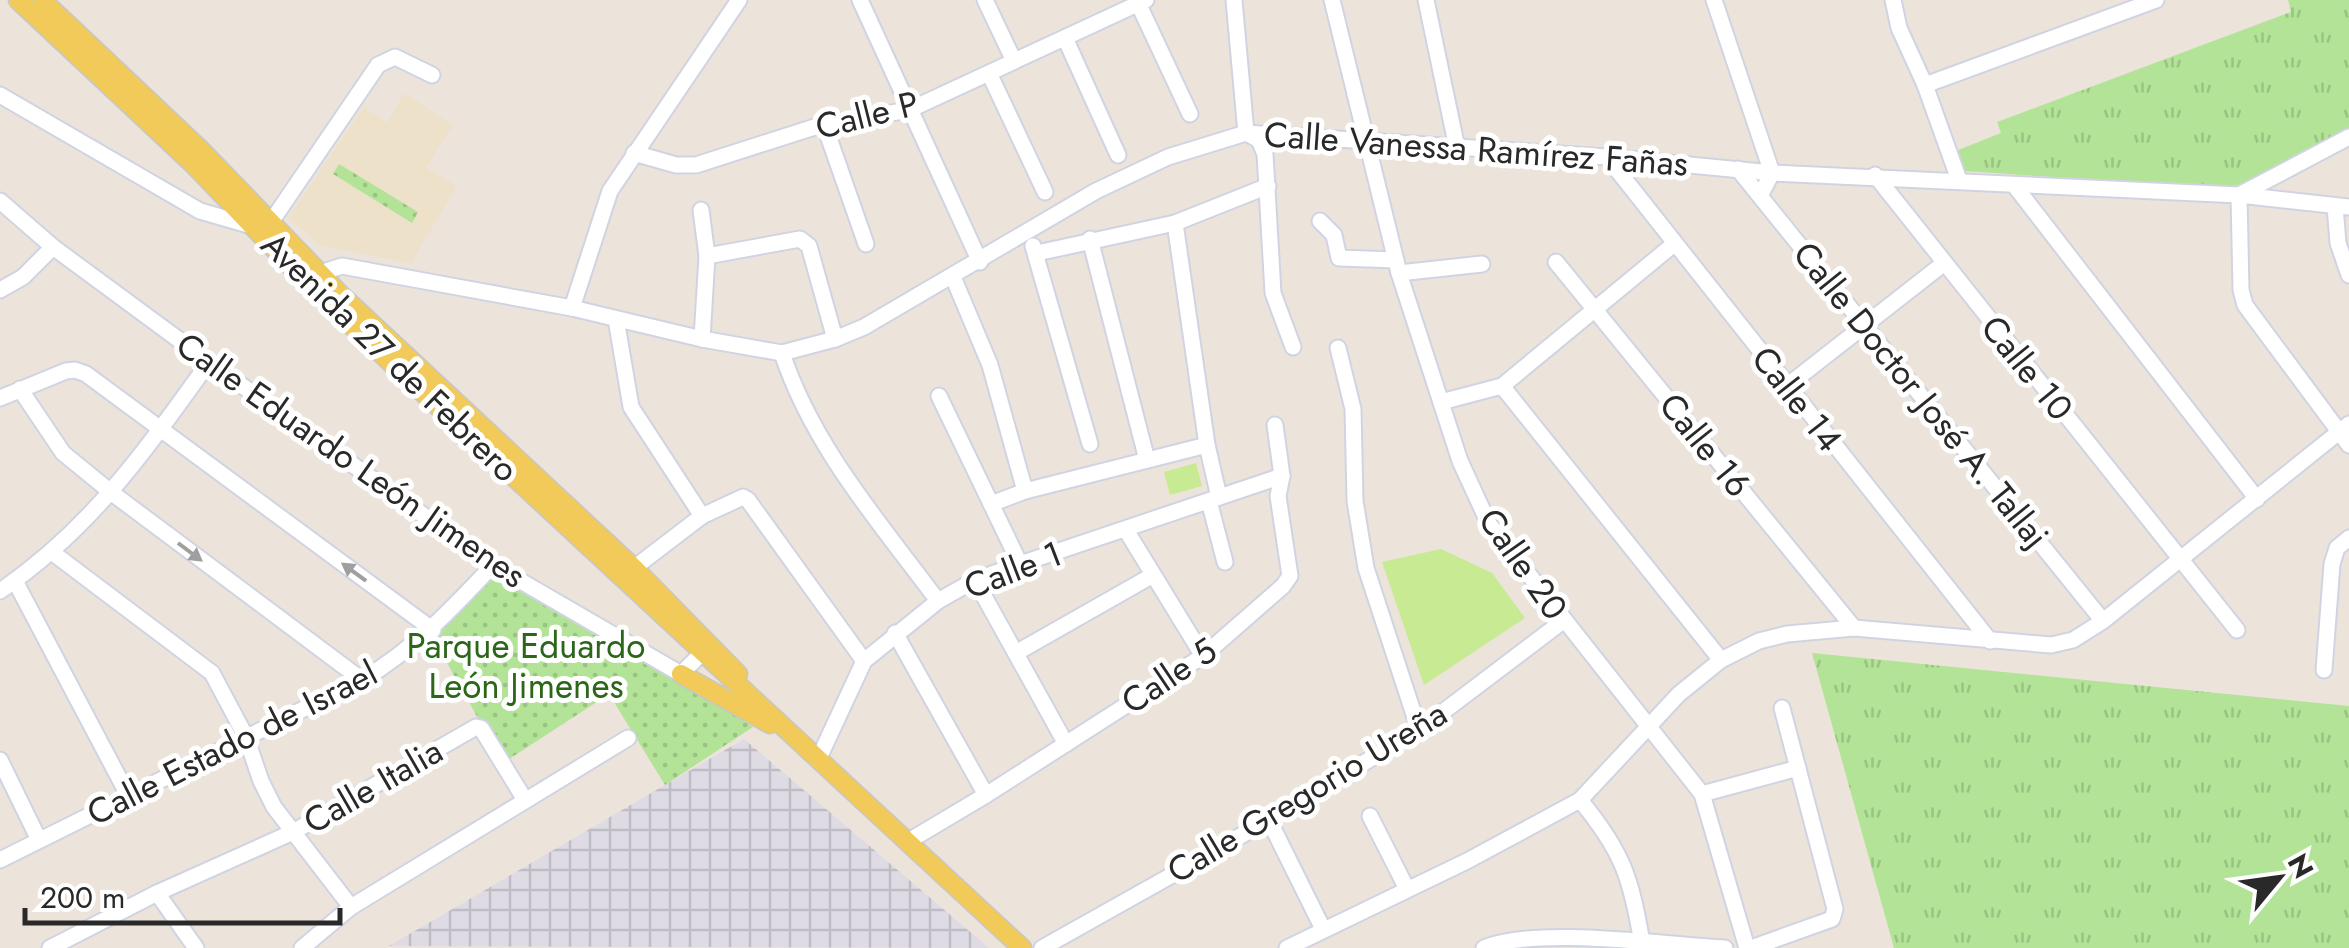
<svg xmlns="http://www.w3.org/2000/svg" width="2349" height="948" font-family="Jost,sans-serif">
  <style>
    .industrial { fill: url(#industrial-grid) }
    .education { fill: #ede1ca }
    .grass { fill: url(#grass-tufts) }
    .park { fill: url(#park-dots) }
    .pitch { fill: #c7ea92 }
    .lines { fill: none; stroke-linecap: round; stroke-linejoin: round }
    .minor-casing { stroke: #d0d4e2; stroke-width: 19 }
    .major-casing { stroke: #c7c7c7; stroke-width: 21 }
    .minor { stroke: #fff; stroke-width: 15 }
    .major { stroke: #f1ca5a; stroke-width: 18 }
    .oneway { fill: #9f9f9f }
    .labels { text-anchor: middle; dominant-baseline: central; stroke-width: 10; stroke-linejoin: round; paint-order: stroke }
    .street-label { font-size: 35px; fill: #292929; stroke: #fff }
    .park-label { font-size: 35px; fill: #2b6619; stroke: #fff }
  </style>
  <defs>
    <pattern id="industrial-grid" width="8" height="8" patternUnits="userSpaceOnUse" patternTransform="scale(2.5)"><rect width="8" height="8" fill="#dedbe4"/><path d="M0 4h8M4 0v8" fill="none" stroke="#bebcc4"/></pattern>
    <pattern id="grass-tufts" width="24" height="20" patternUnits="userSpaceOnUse" patternTransform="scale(2.5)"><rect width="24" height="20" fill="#b2e396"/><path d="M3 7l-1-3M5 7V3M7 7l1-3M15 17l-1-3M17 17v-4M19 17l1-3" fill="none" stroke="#99c381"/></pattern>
    <pattern id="park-dots" width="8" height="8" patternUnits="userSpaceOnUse" patternTransform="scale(2.5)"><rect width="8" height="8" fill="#b2e396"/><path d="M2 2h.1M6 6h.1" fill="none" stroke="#99c381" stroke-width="1.8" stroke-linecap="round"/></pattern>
  </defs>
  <rect width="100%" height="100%" fill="#ece4db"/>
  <path class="industrial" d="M744,739l245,209 -600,-2 276,-161z"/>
  <path class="education" d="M404,93l49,32 -27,43 31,18 -46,77 -89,-17 -34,-28 76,-111 23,16z"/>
  <g class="grass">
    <path d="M2288,0h61v132l-111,58 -274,-19 -6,-21 43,-17 -4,-11 294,-110z"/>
    <path d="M1812,653l537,53v242h-455z"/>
  </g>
  <g class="park">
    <path d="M339,164l79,48 -6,11 -79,-49z"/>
    <path d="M501,570l252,157 -88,58 -56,-91 -106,69 -71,-127z"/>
  </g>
  <g class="pitch">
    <path d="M1196,463l6,23 -32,9 -6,-23z"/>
    <path d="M1441,549l51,24 33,45 -101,67 -42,-123z"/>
  </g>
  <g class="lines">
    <g class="minor-casing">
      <g id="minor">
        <path d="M860,0l120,262"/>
        <path d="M985,0l29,61"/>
        <path d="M1234,0l12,133 13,7 6,14 8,139 20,54"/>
        <path d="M1332,0l67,273 61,188 29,63 213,270 45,154"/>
        <path d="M1426,0l31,148"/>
        <path d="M1714,0l58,173 -11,21"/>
        <path d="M1893,0l6,28 26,57 34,95"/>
        <path d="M1138,3l52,111"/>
        <path d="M1065,38l53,117"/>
        <path d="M989,73l56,119"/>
        <path d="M1925,85l231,-85"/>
        <path d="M0,95l200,116 52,15 19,-4 107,-157 17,-8 37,18"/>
        <path d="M824,124l42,120"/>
        <path d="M2349,137l-110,58 2,95 4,15 104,140"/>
        <path d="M634,153l42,12h20l128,-41 85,-14 237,-110"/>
        <path d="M1607,157l383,484"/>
        <path d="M1738,169l365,452"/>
        <path d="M1875,175l362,455"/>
        <path d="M2014,185l243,314"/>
        <path d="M0,201l53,46 156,115 284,203 188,109 29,-29"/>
        <path d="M2335,206l3,37 11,32"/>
        <path d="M701,210l6,46"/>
        <path d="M1320,221l14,14 5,23 57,2"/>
        <path d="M1175,223l32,222 12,52"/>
        <path d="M1090,239l57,221"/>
        <path d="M1033,246l57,198"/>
        <path d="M1037,253l138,-30 93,-37"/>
        <path d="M1556,262l298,366"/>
        <path d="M1399,273l83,-9"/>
        <path d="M953,277l37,88 35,126"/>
        <path d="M312,281l8,-8 22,-7 230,42 130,31 80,14 53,-14 29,-12 232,-136 72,-34 78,-24 361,24 165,16 467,22 110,12"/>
        <path d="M0,290l23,-13 30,-30"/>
        <path d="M572,308l38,-117 129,-191"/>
        <path d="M616,319l15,88 71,109"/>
        <path d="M702,339l5,-83 93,-17 9,7 26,93"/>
        <path d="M1338,348l15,61 2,92 11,67 53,162"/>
        <path d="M782,353c31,94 98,170 156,248"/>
        <path d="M1502,386l219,274"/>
        <path d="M1787,386l156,-122"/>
        <path d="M20,389l43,64 49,40 250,187"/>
        <path d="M939,396l81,168"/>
        <path d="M0,398l66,-27 9,-1 11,4 347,256"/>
        <path d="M1441,402l61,-16 172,-142"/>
        <path d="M1209,501l16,61"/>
        <path d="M991,504l34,-13 182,-46"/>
        <path d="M1126,530l77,126"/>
        <path d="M53,553l159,120 34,64 15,44 13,26 77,100"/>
        <path d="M634,568l68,-52 41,-19 5,3 116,161"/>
        <path d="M975,580l91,164"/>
        <path d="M15,581l113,214"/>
        <path d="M0,591c92,-63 145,-140 209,-229"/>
        <path d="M895,633l91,162"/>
        <path d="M1016,653l137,-78"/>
        <path d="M2324,670l8,-106 5,-16 12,-10"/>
        <path d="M0,760l39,80"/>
        <path d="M818,760l46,-99 74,-60 37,-21 45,-16 262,-88"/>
        <path d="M1702,794l96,-26"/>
        <path d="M1580,800c43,52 51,78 62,143"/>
        <path d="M1370,816l37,73"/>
        <path d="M1269,820l54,109"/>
        <path d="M907,842l79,-47 217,-139 80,-70 7,-10 -12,-80 4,-20 -7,-51"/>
        <path d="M0,860l362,-180c52,-31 90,-71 131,-115"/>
        <path d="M157,893l39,55"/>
        <path d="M50,948l107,-55 136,-61 183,-105 5,1 44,72"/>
        <path d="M302,948l49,-41 277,-169"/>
        <path d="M1042,948l180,-101 197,-117 144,-109"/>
        <path d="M1287,948l180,-87 113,-61 99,-106 42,-34 38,-19 28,-7 67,-6 197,17 22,-5 30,-19 246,-197"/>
        <path d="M1484,948c51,-22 181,-3 241,0"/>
        <path d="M1751,948l81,-29 3,-10 -53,-201"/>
      </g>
    </g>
    <g class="major-casing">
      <g id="major">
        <path d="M18,0l175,164 116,121 83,79 630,584"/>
        <path d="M42,0l161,152 138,143 293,273 104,106"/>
        <path d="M681,674l89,50"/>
      </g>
    </g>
    <use href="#minor" class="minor"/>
    <use href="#major" class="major"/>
  </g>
  <defs><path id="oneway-solid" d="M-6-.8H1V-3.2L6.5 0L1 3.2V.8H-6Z" transform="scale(2.5)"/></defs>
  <g class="oneway">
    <use href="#oneway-solid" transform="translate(190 552) rotate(37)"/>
    <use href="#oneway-solid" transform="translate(354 572) rotate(-144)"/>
  </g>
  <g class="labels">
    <g class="street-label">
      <text transform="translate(867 115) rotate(-14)">Calle P</text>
      <text transform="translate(1476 149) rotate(4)">Calle Vanessa Ramírez Fañas</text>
      <text transform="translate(390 357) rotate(44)">Avenida 27 de Febrero</text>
      <text transform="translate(2027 368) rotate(51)">Calle 10</text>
      <text transform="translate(1921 395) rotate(51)">Calle Doctor José A. Tallaj</text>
      <text transform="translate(1797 399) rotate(52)">Calle 14</text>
      <text transform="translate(1705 445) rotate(51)">Calle 16</text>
      <text transform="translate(351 460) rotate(35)">Calle Eduardo León Jimenes</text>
      <text transform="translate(1523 564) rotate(55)">Calle 20</text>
      <text transform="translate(1013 570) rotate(-21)">Calle 1</text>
      <text transform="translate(1169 676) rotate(-34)">Calle 5</text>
      <text transform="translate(232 743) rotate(-27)">Calle Estado de Israel</text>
      <text transform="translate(373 786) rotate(-30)">Calle Italia</text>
      <text transform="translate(1307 792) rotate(-31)">Calle Gregorio Ureña</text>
    </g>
    <g class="park-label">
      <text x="526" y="646">Parque Eduardo<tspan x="526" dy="40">León Jimenes</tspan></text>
    </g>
  </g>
  <g transform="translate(2279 878) rotate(61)" stroke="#ffffff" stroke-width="8" paint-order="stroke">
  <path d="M0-8L18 38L0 25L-18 38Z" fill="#292929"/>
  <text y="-15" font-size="28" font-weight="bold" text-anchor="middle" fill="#292929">N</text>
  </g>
  <path d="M25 908v15h315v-15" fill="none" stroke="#292929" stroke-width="5"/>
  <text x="40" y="908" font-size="30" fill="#292929" stroke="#ffffff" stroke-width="8" paint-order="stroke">200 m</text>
</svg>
